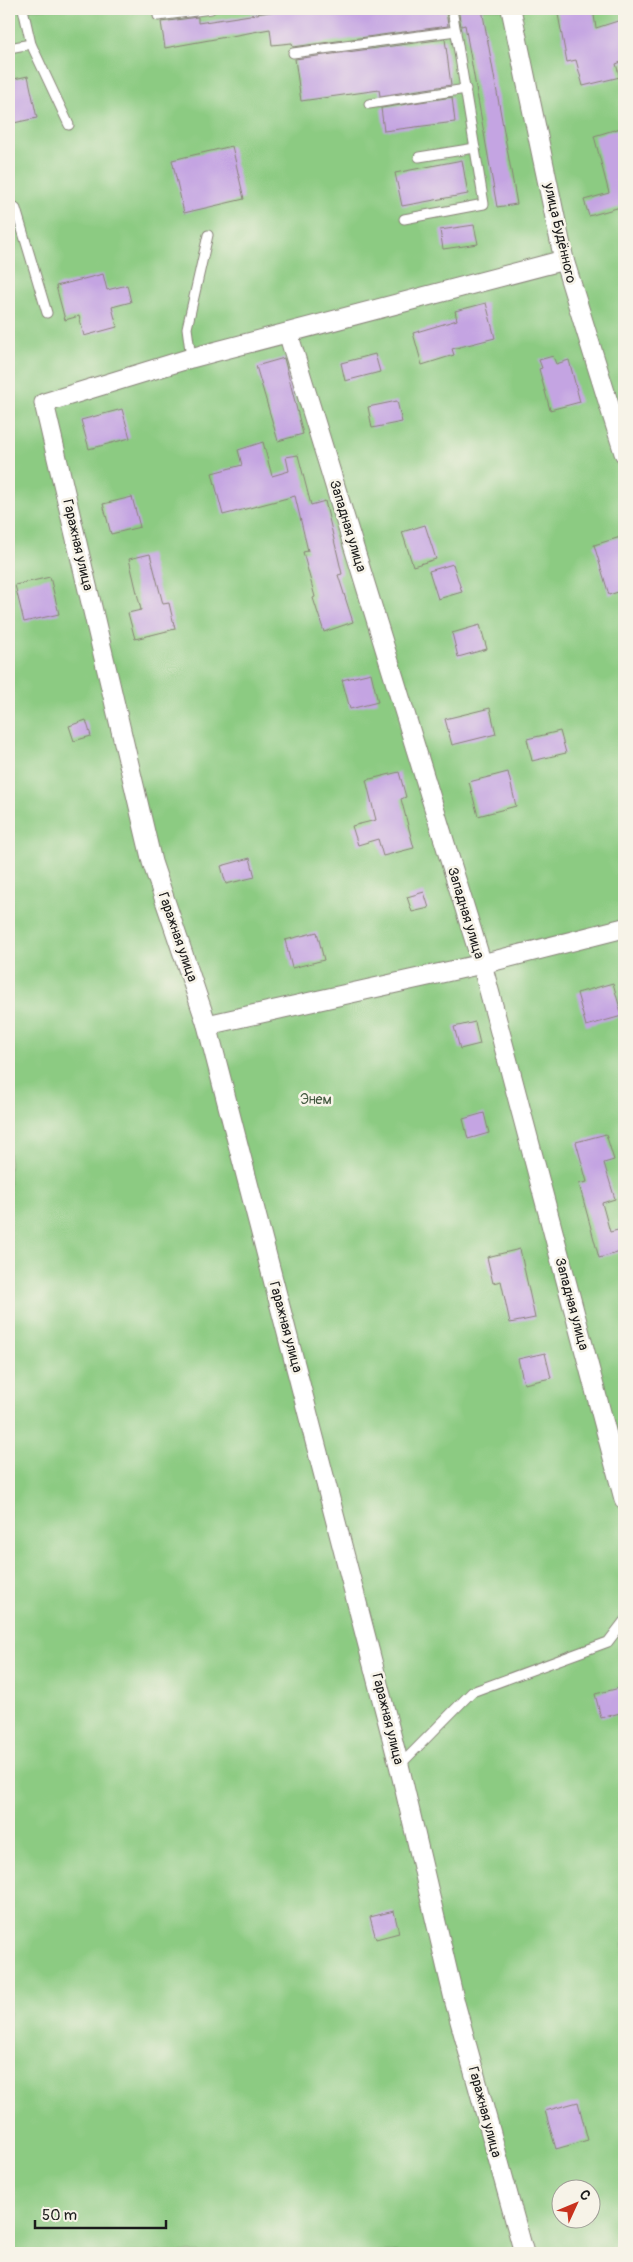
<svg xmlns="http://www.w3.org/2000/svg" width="633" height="2262" font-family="Pangolin,sans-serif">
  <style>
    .green { fill: #8ccb82; stroke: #54744f; fill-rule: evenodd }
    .building { fill: #c4a4e2 }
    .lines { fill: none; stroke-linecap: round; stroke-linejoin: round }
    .lane-casing { stroke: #888278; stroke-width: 11 }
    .street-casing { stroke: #888278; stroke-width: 21 }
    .lane { stroke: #fff; stroke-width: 9 }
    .street { stroke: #fff; stroke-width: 19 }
    .labels { text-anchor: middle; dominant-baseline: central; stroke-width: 5; stroke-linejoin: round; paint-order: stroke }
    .street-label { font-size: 14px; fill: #1c1c1c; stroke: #f7f3e8 }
    .park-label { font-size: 14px; fill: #435940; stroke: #f7f3e8 }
  </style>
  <rect width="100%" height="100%" fill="#f7f3e8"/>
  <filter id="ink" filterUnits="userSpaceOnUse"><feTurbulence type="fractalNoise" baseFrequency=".02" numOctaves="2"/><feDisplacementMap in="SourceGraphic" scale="10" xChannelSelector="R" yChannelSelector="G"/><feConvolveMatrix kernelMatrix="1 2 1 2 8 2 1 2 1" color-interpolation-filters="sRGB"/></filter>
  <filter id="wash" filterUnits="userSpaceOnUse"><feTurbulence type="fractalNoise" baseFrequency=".0096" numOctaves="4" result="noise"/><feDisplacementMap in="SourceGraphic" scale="20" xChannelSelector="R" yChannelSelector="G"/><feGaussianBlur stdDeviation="1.12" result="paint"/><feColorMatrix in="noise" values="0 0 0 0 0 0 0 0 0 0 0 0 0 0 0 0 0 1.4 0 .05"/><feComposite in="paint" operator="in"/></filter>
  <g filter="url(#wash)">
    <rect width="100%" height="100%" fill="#f5e8d4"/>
    <path class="green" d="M9,9h615v2244h-615zM560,2190h30v30h-30z"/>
    <g id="blocks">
      <g class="building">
        <path d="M289,9h157l2,17 -155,21 -1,-4 -20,2 -2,-16 -105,19 -4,-26 37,-5v6z"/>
        <path d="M458,9h24l35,195 -20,3 -32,-182 -4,1z"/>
        <path d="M557,9h36l3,19 28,-9v42l-8,3 4,13 -37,9 -7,-26 -9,2z"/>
        <path d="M445,39l6,46 -71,11 -1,-6 -78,11 -6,-42z"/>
        <path d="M28,76l9,42 -28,6v-44z"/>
        <path d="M452,97l3,25 -71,9 -3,-23z"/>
        <path d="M624,127v79l-35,10 -5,-16 25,-7 -15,-57z"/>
        <path d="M232,146l12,53 -60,14 -12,-53z"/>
        <path d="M462,160l6,34 -66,12 -7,-33z"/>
        <path d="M474,225l4,19 -35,5 -3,-19z"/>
        <path d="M103,274l4,16 20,-5 4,17 -19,5 5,20 -33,9 -5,-20 -14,4 -9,-34z"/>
        <path d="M486,303l9,35 -43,11 2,6 -32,10 -9,-32 44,-13 -2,-9z"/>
        <path d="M375,354l5,18 -35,9 -4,-18z"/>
        <path d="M553,356l3,8 13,-4 11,42 -30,8 -11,-41 3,-1 -3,-8z"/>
        <path d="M284,358l19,76 -25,7 -22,-75z"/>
        <path d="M397,401l5,21 -30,6 -4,-21z"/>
        <path d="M122,409l8,29 -41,11 -8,-29z"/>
        <path d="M263,442l9,34 17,-5 -3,-14 12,-2 13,50 14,-4 17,73 -4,1 15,47 -29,10 -11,-34 2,-1 -12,-45 5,-1 -13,-55 -72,19 -11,-42 30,-8 -4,-15z"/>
        <path d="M132,497l8,30 -29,7 -8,-30z"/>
        <path d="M425,525l11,34 -23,7 -11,-34z"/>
        <path d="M624,536v54l-15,5 -15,-50z"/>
        <path d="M150,554l13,50 6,-1 6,26 -40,10 -7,-26 13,-3 -12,-51z"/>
        <path d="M453,564l9,28 -24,7 -9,-28z"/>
        <path d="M50,577l9,37 -35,8 -9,-37z"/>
        <path d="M480,625l7,24 -29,8 -6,-24z"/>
        <path d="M371,673l7,29 -28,7 -8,-29z"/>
        <path d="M490,708l6,26 -44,11 -7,-26z"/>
        <path d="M86,720l5,16 -17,5 -5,-15z"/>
        <path d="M560,731l6,22 -34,8 -5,-22z"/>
        <path d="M399,772l7,25 -5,2 13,49 -31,8 -5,-17 -20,6 -6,-19 24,-6 -10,-40z"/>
        <path d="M508,772l8,34 -38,10 -9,-34z"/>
        <path d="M250,858l5,19 -29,7 -5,-18z"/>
        <path d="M424,892l5,16 -17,4 -5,-15z"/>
        <path d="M317,932l7,28 -32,8 -7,-28z"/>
        <path d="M613,983l9,33 -36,10 -9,-33z"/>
        <path d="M475,1022l5,22 -20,5 -6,-22z"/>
        <path d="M484,1113l5,20 -21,6 -5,-20z"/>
        <path d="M606,1134l8,26 -10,3 11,36 -13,4 8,29 12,-3 2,22 -25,7 -20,-74 8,-2 -11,-40z"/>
        <path d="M520,1249l15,69 -25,5 -9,-42 -8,2 -6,-26z"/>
        <path d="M545,1353l6,25 -27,6 -6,-25z"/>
        <path d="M624,1687v25l-23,6 -6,-24z"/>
        <path d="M394,1911l5,22 -23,6 -6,-22z"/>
        <path d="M578,2102l10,38 -32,9 -11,-38z"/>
      </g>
    </g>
  </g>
  <g filter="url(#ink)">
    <use href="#blocks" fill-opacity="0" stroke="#888278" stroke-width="1"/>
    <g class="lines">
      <g class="lane-casing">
        <g id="lane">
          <path d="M23,9l8,35 38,81"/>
          <path d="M158,16l53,-7"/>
          <path d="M9,48l22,-4"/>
          <path d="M293,53l163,-22"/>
          <path d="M369,104l97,-15"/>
          <path d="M419,157l56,-9"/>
          <path d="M9,203l7,6 31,104"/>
          <path d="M404,219l80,-15 -32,-195"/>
          <path d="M191,358l-4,-30 21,-93"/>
          <path d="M400,1765l72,-73 136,-50 16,-21"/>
        </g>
      </g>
      <g class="street-casing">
        <g id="street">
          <path d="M511,9l53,251 60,193"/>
          <path d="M288,333l194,631 142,535"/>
          <path d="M207,1025l275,-61 142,-36"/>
          <path d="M524,2253l-69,-250 -56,-238 -192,-740 -55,-163 -108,-459 147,-45 373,-98"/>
        </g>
      </g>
      <use href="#lane" class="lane"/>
      <use href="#street" class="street"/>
    </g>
  </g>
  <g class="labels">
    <g class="street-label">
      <text transform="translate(560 233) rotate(77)">улица Будённого</text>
      <text transform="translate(348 526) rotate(73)">Западная улица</text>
      <text transform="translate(78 545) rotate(77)">Гаражная улица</text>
      <text transform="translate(466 913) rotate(73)">Западная улица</text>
      <text transform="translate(178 937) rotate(71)">Гаражная улица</text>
      <text transform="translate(572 1304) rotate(75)">Западная улица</text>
      <text transform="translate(286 1327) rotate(75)">Гаражная улица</text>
      <text transform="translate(388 1719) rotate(76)">Гаражная улица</text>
      <text transform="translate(485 2112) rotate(75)">Гаражная улица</text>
    </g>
    <g class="park-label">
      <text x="316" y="1099">Энем</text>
    </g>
  </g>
  <rect width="633" height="2262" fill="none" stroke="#f7f3e8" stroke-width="30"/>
  <g transform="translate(576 2204) rotate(46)"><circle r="24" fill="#f7f3e8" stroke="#9f9d96"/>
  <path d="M0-4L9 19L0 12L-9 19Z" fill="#c8321e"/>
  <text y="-8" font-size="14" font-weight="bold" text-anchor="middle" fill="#1c1c1c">С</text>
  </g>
  <path d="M35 2220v8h131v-8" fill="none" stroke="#1c1c1c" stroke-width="2.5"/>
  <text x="42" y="2220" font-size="15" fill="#1c1c1c" stroke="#f7f3e8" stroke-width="4" paint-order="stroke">50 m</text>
</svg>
